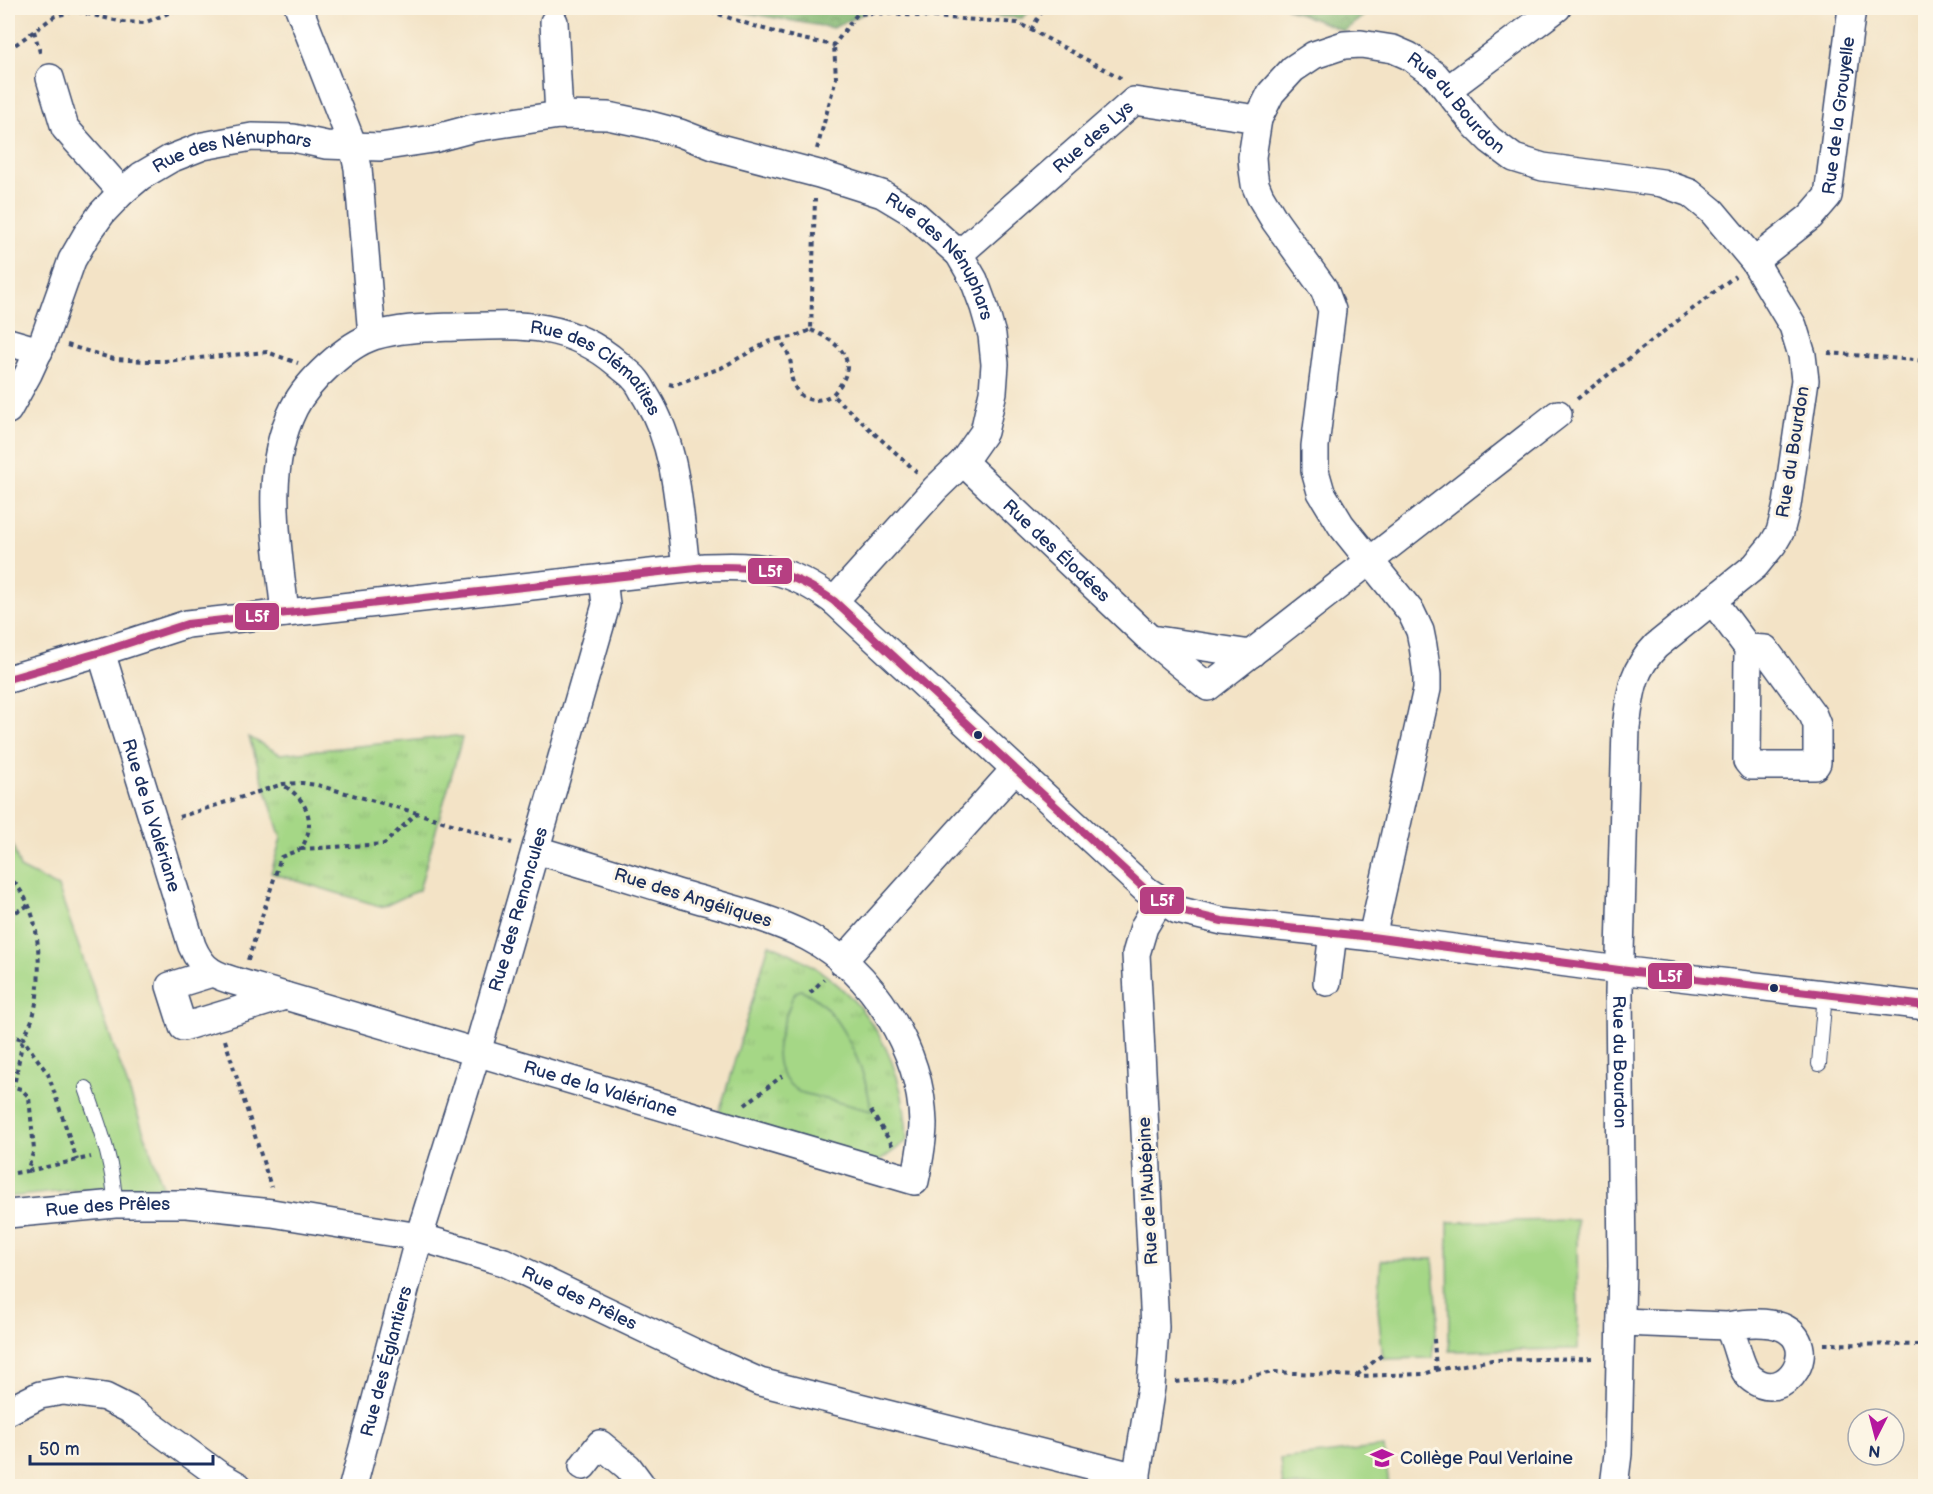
<svg xmlns="http://www.w3.org/2000/svg" width="1933" height="1494" font-family="'Balsamiq Sans',sans-serif">
  <style>
    .grass { fill: url(#grass-tufts); stroke: #608372; stroke-width: 1.5 }
    .forest { fill: url(#forest-crowns); stroke: #507468; stroke-width: 1.5 }
    .park { fill: #a5d786; stroke: #608372; stroke-width: 1.5 }
    .lines { fill: none; stroke-linecap: round; stroke-linejoin: round }
    .lane-casing { stroke: #3b4a6e; stroke-width: 16 }
    .street-casing { stroke: #3b4a6e; stroke-width: 30 }
    .path { stroke: #3b4a6e; stroke-width: 4; stroke-dasharray: 4.5 4.5; stroke-linecap: butt }
    .lane { stroke: #fff; stroke-width: 14 }
    .street { stroke: #fff; stroke-width: 27 }
    .bus-1-casing { stroke: #fcf5e5; stroke-width: 12 }
    .bus-1 { stroke: #b63f82; stroke-width: 8 }
    .bus-dot { fill: #1b2f5e; stroke: #fcf5e5; stroke-width: 2 }
    .labels { text-anchor: middle; dominant-baseline: central; stroke-width: 6; stroke-linejoin: round; paint-order: stroke }
    .street-label { font-size: 18px; fill: #1b2f5e; stroke: #fcf5e5 }
    .poi-label { font-size: 18px; fill: #1b2f5e; stroke: #fcf5e5; text-anchor: start }
    .line-badge { stroke: #fcf5e5; stroke-width: 2 }
    .badge-label { font-size: 16px; text-anchor: middle; font-weight: bold; fill: #fff }
  </style>
  <defs>
    <pattern id="grass-tufts" width="24" height="20" patternUnits="userSpaceOnUse" patternTransform="scale(1.5)"><rect width="24" height="20" fill="#a5d786"/><path d="M3 7l-1-3M5 7V3M7 7l1-3M15 17l-1-3M17 17v-4M19 17l1-3" fill="none" stroke="#8db976"/></pattern>
    <pattern id="forest-crowns" width="20" height="18" patternUnits="userSpaceOnUse" patternTransform="scale(1.5)"><rect width="20" height="18" fill="#84b873"/><path d="M2 6a3 3 0 1 1 6 0M12 15a3 3 0 1 1 6 0" fill="none" stroke="#6b9662"/></pattern>
  </defs>
  <rect width="100%" height="100%" fill="#fcf5e5"/>
  <filter id="ink" filterUnits="userSpaceOnUse"><feTurbulence type="fractalNoise" baseFrequency=".0167" numOctaves="2"/><feDisplacementMap in="SourceGraphic" scale="12" xChannelSelector="R" yChannelSelector="G"/><feConvolveMatrix kernelMatrix="1 2 1 2 8 2 1 2 1" color-interpolation-filters="sRGB"/></filter>
  <filter id="wash" filterUnits="userSpaceOnUse"><feTurbulence type="fractalNoise" baseFrequency=".008" numOctaves="4" result="noise"/><feDisplacementMap in="SourceGraphic" scale="24" xChannelSelector="R" yChannelSelector="G"/><feGaussianBlur stdDeviation="1.35" result="paint"/><feColorMatrix in="noise" values="0 0 0 0 0 0 0 0 0 0 0 0 0 0 0 0 0 1.4 0 .05"/><feComposite in="paint" operator="in"/></filter>
  <g filter="url(#wash)">
    <rect width="100%" height="100%" fill="#f3e3c6"/>
    <g class="grass">
      <path d="M456,736l6,2 -43,152 -36,17 -112,-34 10,-35 -32,-101 31,17z"/>
      <path d="M769,944c86,33 136,105 138,197l-30,22 -159,-46z"/>
    </g>
    <g class="forest">
      <path d="M718,8h316l-12,10 -146,-10 -43,20z"/>
      <path d="M1286,8h88l-30,23z"/>
    </g>
    <g class="park">
      <path d="M8,831l12,37 38,19 105,300 -66,1 -89,9z"/>
      <path d="M801,990c38,15 67,83 70,121l-72,-19c-37,-25 -18,-59 -7,-94l4,-6z"/>
      <path d="M1577,1220l1,129 -129,2 -1,-129z"/>
      <path d="M1433,1259l5,55 -6,44 -49,1 -5,-50 3,-49z"/>
      <path d="M1384,1447l5,39h-106l-3,-27z"/>
    </g>
  </g>
  <g filter="url(#ink)">
    <g class="lines">
      <g class="lane-casing">
        <g id="lane">
          <path d="M1819,1064l6,-70"/>
          <path d="M86,1088c13,38 28,75 29,116"/>
        </g>
      </g>
      <g class="street-casing">
        <g id="street">
          <path d="M299,8l54,138 5,22 14,168"/>
          <path d="M554,22l5,93"/>
          <path d="M50,78l15,50 57,64"/>
          <path d="M1447,90l110,-82"/>
          <path id="s1" d="M959,254l175,-153 124,18"/>
          <path id="s2" d="M1754,261l56,-44 18,-21 24,-188"/>
          <path d="M8,342l31,9"/>
          <path id="s3" d="M8,410l20,-36 16,-35 28,-79 15,-26 15,-21 20,-21 19,-16 29,-17 33,-13 49,-9 41,1 33,7 54,2 53,-8 41,-11 85,-13 49,1 38,8 34,9 36,14 103,27 63,20 30,18 47,42 15,26 10,27 8,28 3,29 -2,28 -9,40 -21,30 -28,27 -101,112"/>
          <path id="s4" d="M963,462l187,177 58,48 350,-273"/>
          <path d="M1712,600l36,48 -1,113 4,5h64l2,-3v-38l-4,-10 -48,-66 -17,-1"/>
          <path id="s5" d="M285,613c-7,-68 -23,-141 9,-205 13,-26 52,-63 80,-72 26,-8 54,-8 81,-9 62,-2 112,-7 163,37 5,5 12,9 17,15 5,5 8,13 12,19 31,51 32,113 39,171"/>
          <path d="M1151,639l100,15"/>
          <path id="s6" d="M101,652l91,294c11,26 24,30 49,37l674,198c4,-19 8,-39 8,-58 -2,-73 -50,-152 -115,-186 -39,-20 -83,-30 -124,-42 -49,-15 -99,-31 -148,-45"/>
          <path d="M8,679l93,-27 86,-28 518,-57c56,-2 83,0 129,34l312,289 31,20 45,11 150,16 247,33 307,36"/>
          <path id="s7" d="M1372,937l55,-248v-14l-4,-29 -3,-15 -9,-19 -70,-87 -20,-33 -6,-21v-25l17,-136 -8,-21 -49,-68 -15,-25 -5,-12 -2,-14 -1,-13 6,-38 13,-26 22,-24 21,-14 30,-10 17,-1 32,5 16,7 26,19 42,52 13,13 24,18 29,9 119,16 28,10 22,18 42,50 39,65 9,29 3,25 -18,125 -7,27 -7,12 -18,22 -99,80c-25,26 -25,46 -30,81l-7,265 3,274 -4,188 -4,32"/>
          <path d="M842,962l173,-193"/>
          <path d="M212,973l-42,13 13,41 102,-31"/>
          <path d="M1327,982l6,-49"/>
          <path id="s8" d="M8,1214l107,-10h72l85,9 147,24 85,25 204,97 52,23 377,95"/>
          <path d="M1621,1322l106,4c17,-3 39,-5 55,1 41,18 5,79 -30,52 -14,-10 -14,-38 -25,-53"/>
          <path d="M8,1411l32,-16 23,-4 42,6 24,12 90,66 19,11"/>
          <path d="M583,1466l17,-22 28,23 14,19"/>
          <path id="s9" d="M353,1486l66,-249 58,-185 129,-447 -3,-27"/>
          <path d="M1135,1486l16,-99 4,-60 -19,-373 8,-27 16,-27"/>
        </g>
      </g>
      <g class="path">
        <path d="M702,8c43,16 87,30 132,37l23,-31 20,-1 141,10 101,54 2,3"/>
        <path d="M1031,30l13,-22"/>
        <path d="M34,31l7,25"/>
        <path d="M8,50l47,-34 20,-5 48,11 21,1 37,-15"/>
        <path d="M817,149l19,-71 -2,-33"/>
        <path d="M811,330c32,14 51,34 21,65l85,77"/>
        <path d="M779,339l14,-2 18,-7 4,-131"/>
        <path d="M67,345l47,14 31,2h19l103,-9 31,11"/>
        <path d="M1828,353l98,8"/>
        <path d="M669,384l4,1 48,-17 47,-26 11,-3c5,7 9,12 11,21 2,6 0,12 2,19 5,21 22,26 40,16"/>
        <path d="M1577,399l158,-123"/>
        <path d="M179,817l104,-33 19,-1 15,2 100,28"/>
        <path d="M301,849l83,-5 33,-31 95,30"/>
        <path d="M8,875c8,9 16,19 21,31 12,28 12,77 5,107 -2,9 -7,18 -11,26l25,35 29,86"/>
        <path d="M8,916l21,-11"/>
        <path d="M248,960l33,-103 20,-8c16,-26 7,-49 -18,-64"/>
        <path d="M810,993l14,-14"/>
        <path d="M8,1035l15,4 -9,47"/>
        <path d="M225,1040l46,147"/>
        <path d="M8,1085l13,4 8,8 5,53 -7,21 -19,3"/>
        <path d="M745,1105l37,-29"/>
        <path d="M871,1111l23,37"/>
        <path d="M28,1171l63,-14"/>
        <path d="M1434,1339l2,31"/>
        <path d="M1824,1344l102,1"/>
        <path d="M1357,1375l25,-20"/>
        <path d="M1176,1382l36,-4 22,1 40,-7 82,4 68,-2 12,-4 56,-10 103,-2"/>
      </g>
      <use href="#lane" class="lane"/>
      <use href="#street" class="street"/>
      <g class="bus-1-casing">
        <path id="bus-1" d="M8,679l93,-27 86,-28 518,-57c55,-1 83,2 129,34l312,289 31,20 45,11 150,16 247,33 307,36"/>
      </g>
      <use href="#bus-1" class="bus-1"/>
    </g>
  </g>
  <defs>
    <g id="school-bare" transform="scale(1.8)"><path d="M0-5L7-2L0 1L-7-2ZM-4 1L0 2.5L4 1V4Q0 6-4 4Z" fill="#b5179e" stroke="#fcf5e5" stroke-width="2.5" paint-order="stroke"/></g>
  </defs>
  <g fill-rule="evenodd">
    <use href="#school-bare" x="1382" y="1458"/>
  </g>
  <g class="bus-dot">
    <circle cx="978" cy="735" r="5"/>
    <circle cx="1774" cy="988" r="5"/>
  </g>
  <g class="labels">
    <g class="street-label">
      <text stroke="none"><textPath href="#s7" startOffset="1134">Rue du Bourdon</textPath></text>
      <text stroke="none"><textPath href="#s2" startOffset="180">Rue de la Grouyelle</textPath></text>
      <text stroke="none"><textPath href="#s1" startOffset="178">Rue des Lys</textPath></text>
      <text stroke="none"><textPath href="#s3" startOffset="370">Rue des Nénuphars</textPath></text>
      <text stroke="none"><textPath href="#s3" startOffset="1125">Rue des Nénuphars</textPath></text>
      <text stroke="none"><textPath href="#s5" startOffset="555">Rue des Clématites</textPath></text>
      <text transform="translate(1793 452) rotate(-81)">Rue du Bourdon</text>
      <text stroke="none"><textPath href="#s4" startOffset="129">Rue des Élodées</textPath></text>
      <text stroke="none"><textPath href="#s6" startOffset="171">Rue de la Valériane</textPath></text>
      <text transform="translate(693 898) rotate(17)">Rue des Angéliques</text>
      <text stroke="none"><textPath href="#s9" startOffset="600">Rue des Renoncules</textPath></text>
      <text stroke="none"><textPath href="#s7" startOffset="2367">Rue du Bourdon</textPath></text>
      <text stroke="none"><textPath href="#s6" startOffset="747">Rue de la Valériane</textPath></text>
      <text transform="translate(1148 1191) rotate(-93)">Rue de l'Aubépine</text>
      <text stroke="none"><textPath href="#s8" startOffset="100">Rue des Prêles</textPath></text>
      <text stroke="none"><textPath href="#s8" startOffset="586">Rue des Prêles</textPath></text>
      <text stroke="none"><textPath href="#s9" startOffset="129">Rue des Églantiers</textPath></text>
    </g>
    <g class="poi-label">
      <text x="1400" y="1458">Collège Paul Verlaine</text>
    </g>
  </g>
  <g class="line-badge">
    <rect x="747" y="557" width="46" height="28" rx="6" fill="#b63f82"/>
    <rect x="234" y="602" width="46" height="29" rx="6" fill="#b63f82"/>
    <rect x="1139" y="886" width="46" height="29" rx="6" fill="#b63f82"/>
    <rect x="1647" y="962" width="46" height="28" rx="6" fill="#b63f82"/>
  </g>
  <g class="badge-label">
    <text x="770" y="577">L5f</text>
    <text x="257" y="622">L5f</text>
    <text x="1162" y="906">L5f</text>
    <text x="1670" y="982">L5f</text>
  </g>
  <rect width="1933" height="1494" fill="none" stroke="#fcf5e5" stroke-width="30"/>
  <g transform="translate(1876 1437) rotate(186)"><circle r="28" fill="#fcf5e5" stroke="#a2a6af" stroke-width="1.5"/>
  <path d="M0-4.5L10 22L0 15L-10 22Z" fill="#b5179e"/>
  <text y="-9" font-size="16" font-weight="bold" text-anchor="middle" fill="#1b2f5e">N</text>
  </g>
  <path d="M30 1455v9h183v-9" fill="none" stroke="#1b2f5e" stroke-width="3"/>
  <text x="39" y="1455" font-size="18" fill="#1b2f5e" stroke="#fcf5e5" stroke-width="4.5" paint-order="stroke">50 m</text>
</svg>
